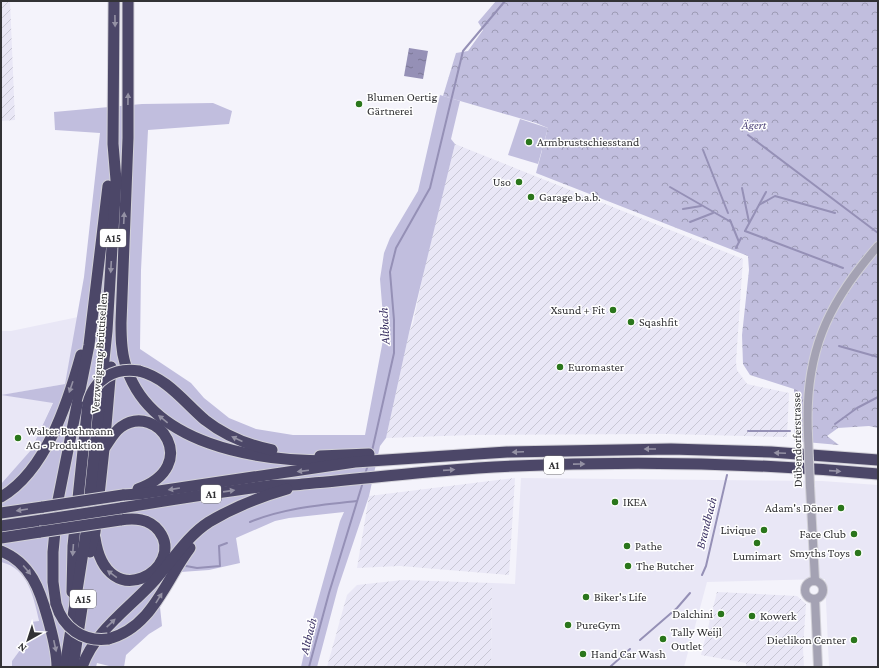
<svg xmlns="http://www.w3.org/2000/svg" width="879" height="668" font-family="'Crimson Pro',serif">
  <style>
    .built { fill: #e9e7f6 }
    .industrial { fill: url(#industrial-furrows) }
    .green { fill: #c1bede }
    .forest { fill: url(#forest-crowns) }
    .water { fill: url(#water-ripples) }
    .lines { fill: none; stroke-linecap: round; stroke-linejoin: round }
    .stream { stroke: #9590b6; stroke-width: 2 }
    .tertiary-casing { stroke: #d1d0d7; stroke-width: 10 }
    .motorway-casing { stroke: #d1d0d7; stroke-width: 13 }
    .tertiary { stroke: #a4a2b3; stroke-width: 8 }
    .motorway { stroke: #4c4768; stroke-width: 11 }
    .tertiary-bridge-casing { stroke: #d1d0d7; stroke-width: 10; stroke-linecap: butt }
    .motorway-bridge-casing { stroke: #d1d0d7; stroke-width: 13; stroke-linecap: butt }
    .tertiary-bridge { stroke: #a4a2b3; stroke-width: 8 }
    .motorway-bridge { stroke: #4c4768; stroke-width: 11 }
    .oneway { fill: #9491a4 }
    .poi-dot { fill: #2a761b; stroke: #fff; stroke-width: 1.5 }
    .labels { text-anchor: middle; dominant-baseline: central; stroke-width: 3; stroke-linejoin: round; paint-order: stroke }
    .shield { fill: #fff; stroke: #707072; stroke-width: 1 }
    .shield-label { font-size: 11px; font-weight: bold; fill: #323235 }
    .poi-label { font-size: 12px; fill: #323235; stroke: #fff; text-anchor: start }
    .park-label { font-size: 12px; font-style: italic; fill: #53497e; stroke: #fff }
    .street-label { font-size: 12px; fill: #323235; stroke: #fff }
    .water-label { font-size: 13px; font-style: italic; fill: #3d3365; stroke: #fff }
  </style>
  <defs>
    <pattern id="industrial-furrows" width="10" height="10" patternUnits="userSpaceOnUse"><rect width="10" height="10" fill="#e9e7f6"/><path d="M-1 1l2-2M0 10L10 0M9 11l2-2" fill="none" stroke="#c8c7d4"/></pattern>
    <pattern id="forest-crowns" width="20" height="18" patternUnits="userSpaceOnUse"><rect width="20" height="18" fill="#c1bede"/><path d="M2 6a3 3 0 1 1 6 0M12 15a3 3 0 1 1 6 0" fill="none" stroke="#9d9bb5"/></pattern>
    <pattern id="water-ripples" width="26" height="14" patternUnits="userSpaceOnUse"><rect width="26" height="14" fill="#9590b6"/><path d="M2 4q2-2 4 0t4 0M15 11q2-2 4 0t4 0" fill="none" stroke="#7a7695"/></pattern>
  </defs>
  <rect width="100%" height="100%" fill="#f4f3fb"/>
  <g class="built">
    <path d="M78,317l-13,67 -63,11 51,7 -22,48 -30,34v-153h10z"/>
    <path d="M521,478l301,3 56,4v182h-49l-4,-88 -118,3 -23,85h-193l1,-84 23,1z"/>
    <path d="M1,562l9,2 13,11 11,23 5,24h-8v13l-19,26v6h-11z"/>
  </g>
  <g class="industrial">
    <path d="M1,1h9l5,119 -14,1z"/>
    <path d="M455,144l288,115 -7,103 1,8 10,14 42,9 -2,44 -121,-3 -194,1 -86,3 23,-105 4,-10 13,-62z"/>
    <path d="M515,478l-6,97 -109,-9 -43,2 12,-72z"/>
    <path d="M403,580l89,3 -1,84h-164l20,-72 10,-10z"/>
    <path d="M717,592l80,4 9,8 -3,44 1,19h-58v-4l-45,-8z"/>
  </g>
  <g class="green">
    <path d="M440,95l20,6 -9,38 4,5 -46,189 -23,105 -6,8 -11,50 -31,92 -21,79h-16l7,-31 32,-115 4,-9 -55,6 -14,3 -39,17 4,25 -31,7 -28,2 -21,35 2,19 -13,8 -23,21 -2,12h-11l-16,-4 -1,4h-84v-6l19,-26v-13l8,-1c-5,-23 -11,-53 -38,-59v-78l30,-34 22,-47 -52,-8 64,-11 19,-107 16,-144 -45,-3 -1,-18 88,-8 71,-1 19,8 -3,13 -81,6 -7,140 -1,79 51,34 13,15 25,20 27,11 37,6h72l18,-95 1,-11 -4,-50 4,-26 6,-15 28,-47z"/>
    <path d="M520,119l28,9 -10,36 -30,-9z"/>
  </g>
  <path class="forest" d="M496,1h382v427l-9,-2 -31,2 -11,8 12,9 -45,-4v-52l-44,-14 -7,-11 -1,-29 7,-65 -1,-14 -212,-83 12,-45 -12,-5 -93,-27 13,-43 12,-2 15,-21 -5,-8z"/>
  <path class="water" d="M409,48l19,3 -5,28 -19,-3z"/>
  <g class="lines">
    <g class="stream">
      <path d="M748,135l130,98"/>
      <path d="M703,150l25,63"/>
      <path d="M670,187l61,35"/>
      <path d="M742,188l7,34"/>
      <path d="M759,205l16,-9 60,17"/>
      <path d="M683,209l18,-3"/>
      <path d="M730,220l9,22"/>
      <path d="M690,222l23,-9"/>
      <path d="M745,231l98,37"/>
      <path d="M745,231l21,-39"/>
      <path d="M736,248l5,-10"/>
      <path d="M839,346l39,11"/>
      <path d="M835,424l22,-16 21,-11"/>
      <path d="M748,431h42"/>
      <path d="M372,451l22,-98v-33l-4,-48 6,-24 34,-60 33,-137 42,-50"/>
      <path d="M365,474l3,-9"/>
      <path d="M250,522c34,-14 71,-17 107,-21"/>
      <path d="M186,566l11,2 23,-2 -1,-20 8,-3"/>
      <path d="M702,575l4,-9 21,-91"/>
      <path d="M640,640l37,-32 13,-15"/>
      <path d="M309,667l20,-74 34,-111"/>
      <path d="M610,667l20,-18"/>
    </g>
    <g class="tertiary-casing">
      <g id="tertiary">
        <path d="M808,435c-4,-80 18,-130 70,-189"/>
        <path d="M810,486l5,94"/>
        <circle cx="814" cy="590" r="9"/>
        <path d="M815,599l3,68"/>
      </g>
    </g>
    <g class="motorway-casing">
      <g id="motorway">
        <path d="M128,1v137l-7,185c0,14 0,27 4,40 23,83 133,98 205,98"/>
        <path d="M139,371c28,7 45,31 66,49 19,15 43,25 67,30"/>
        <path d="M105,447c5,-7 9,-15 16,-20 37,-26 81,39 17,62"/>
        <path d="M320,456l49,-2"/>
        <path d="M123,495l16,-1 216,-32 152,-10 164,-3 100,3 107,8"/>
        <path d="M1,497c45,-26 67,-95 80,-142"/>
        <path d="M121,508c49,-8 98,-16 147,-22 12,-2 23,0 35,-2 58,-5 116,-12 175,-16 133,-8 267,-6 400,6"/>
        <path d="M1,513l42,-6"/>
        <path d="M1,526l41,-6"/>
        <path d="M1,538l39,-6"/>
        <path d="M95,538c12,79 92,30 64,-7 -10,-13 -25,-13 -39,-11"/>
        <path d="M1,551c30,12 39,39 47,68 4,15 9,31 9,48"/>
        <path d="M90,552l5,-20 9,-83 7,-82"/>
        <path d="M72,592l1,-46 15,-143"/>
        <path d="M56,604l-3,-22v-30l5,-52 31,-155 19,-159"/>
        <path d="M108,639c44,-11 57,-58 82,-91"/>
        <path d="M65,667l21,-134 21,-202 9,-151 -3,-36 1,-143"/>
        <path d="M73,667l10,-66"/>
        <path d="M82,667c13,-37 48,-59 73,-87 17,-19 32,-44 54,-58 25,-15 50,-25 78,-33"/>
      </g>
    </g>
    <use href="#tertiary" class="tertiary"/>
    <use href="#motorway" class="motorway"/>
    <g class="tertiary-bridge-casing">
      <path id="tertiary-bridge" d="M808,435l2,51"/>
    </g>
    <g class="motorway-bridge-casing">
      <g id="motorway-bridge">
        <path d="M88,403c6,-24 27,-36 51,-32"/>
        <path d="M43,507l80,-12"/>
        <path d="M42,520l79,-12"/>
        <path d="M40,532l80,-12"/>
        <path d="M56,604c7,24 27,38 52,35"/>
      </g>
    </g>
    <use href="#tertiary-bridge" class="tertiary-bridge"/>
    <use href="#motorway-bridge" class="motorway-bridge"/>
  </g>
  <defs><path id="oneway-solid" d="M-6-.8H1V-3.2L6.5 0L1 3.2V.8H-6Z"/></defs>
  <g class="oneway">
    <use href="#oneway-solid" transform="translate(115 21) rotate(89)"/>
    <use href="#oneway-solid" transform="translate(128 99) rotate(-89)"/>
    <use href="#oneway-solid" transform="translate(124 218) rotate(-87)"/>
    <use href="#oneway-solid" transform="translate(111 267) rotate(93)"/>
    <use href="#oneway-solid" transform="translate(71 387) rotate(109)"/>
    <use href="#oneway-solid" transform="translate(163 419) rotate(-141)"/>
    <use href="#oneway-solid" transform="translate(237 439) rotate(-155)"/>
    <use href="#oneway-solid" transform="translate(650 449) rotate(-180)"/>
    <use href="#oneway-solid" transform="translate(518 452) rotate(178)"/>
    <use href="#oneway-solid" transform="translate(780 453) rotate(-177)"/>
    <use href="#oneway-solid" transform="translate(579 464) rotate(-1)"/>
    <use href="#oneway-solid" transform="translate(449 470) rotate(-4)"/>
    <use href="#oneway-solid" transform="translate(303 471) rotate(173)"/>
    <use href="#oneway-solid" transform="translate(835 471) rotate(4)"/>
    <use href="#oneway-solid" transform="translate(174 489) rotate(171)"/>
    <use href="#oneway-solid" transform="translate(229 491) rotate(-8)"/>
    <use href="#oneway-solid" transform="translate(22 510) rotate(171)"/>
    <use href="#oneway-solid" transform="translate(73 550) rotate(94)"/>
    <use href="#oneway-solid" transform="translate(27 570) rotate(50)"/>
    <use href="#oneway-solid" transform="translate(112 574) rotate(-144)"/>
    <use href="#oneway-solid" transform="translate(159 598) rotate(-58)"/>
    <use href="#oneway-solid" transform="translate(111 623) rotate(-43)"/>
    <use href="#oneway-solid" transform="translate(55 646) rotate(78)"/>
  </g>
  <g class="poi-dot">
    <circle cx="359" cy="104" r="4"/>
    <circle cx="529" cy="142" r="4"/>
    <circle cx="519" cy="182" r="4"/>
    <circle cx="531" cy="197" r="4"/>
    <circle cx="613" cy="310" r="4"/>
    <circle cx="631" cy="322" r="4"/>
    <circle cx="560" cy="367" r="4"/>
    <circle cx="18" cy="438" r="4"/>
    <circle cx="615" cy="502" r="4"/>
    <circle cx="841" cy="508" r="4"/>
    <circle cx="764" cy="530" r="4"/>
    <circle cx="854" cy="534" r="4"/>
    <circle cx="757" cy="543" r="4"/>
    <circle cx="627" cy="546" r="4"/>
    <circle cx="858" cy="553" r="4"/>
    <circle cx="628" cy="566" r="4"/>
    <circle cx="586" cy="597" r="4"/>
    <circle cx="721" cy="614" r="4"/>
    <circle cx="752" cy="616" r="4"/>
    <circle cx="568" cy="625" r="4"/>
    <circle cx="663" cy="639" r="4"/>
    <circle cx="854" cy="640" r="4"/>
    <circle cx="583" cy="654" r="4"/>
  </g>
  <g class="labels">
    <g class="shield">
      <rect x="100" y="229" width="26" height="18" rx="3"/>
      <rect x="544" y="456" width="20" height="18" rx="3"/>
      <rect x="201" y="485" width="20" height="18" rx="3"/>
      <rect x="70" y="590" width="26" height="18" rx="3"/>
    </g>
    <g class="shield-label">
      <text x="113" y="238">A15</text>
      <text x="554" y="465">A1</text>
      <text x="211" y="494">A1</text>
      <text x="83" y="599">A15</text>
    </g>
    <g class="poi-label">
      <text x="367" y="97">Blumen Oertig<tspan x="367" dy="14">Gärtnerei</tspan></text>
      <text x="537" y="142">Armbrustschiesstand</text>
      <text x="511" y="182" text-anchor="end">Uso</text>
      <text x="539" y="197">Garage b.a.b.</text>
      <text x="605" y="310" text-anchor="end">Xsund + Fit</text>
      <text x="639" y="322">Sqashfit</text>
      <text x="568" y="367">Euromaster</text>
      <text x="26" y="431">Walter Buchmann<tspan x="26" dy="14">AG - Produktion</tspan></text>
      <text x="623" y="502">IKEA</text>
      <text x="833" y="508" text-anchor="end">Adam's Döner</text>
      <text x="756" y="530" text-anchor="end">Livique</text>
      <text x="846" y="534" text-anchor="end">Face Club</text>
      <text x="635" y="546">Pathe</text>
      <text x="850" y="553" text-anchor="end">Smyths Toys</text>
      <text x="757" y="556" text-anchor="middle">Lumimart</text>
      <text x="636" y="566">The Butcher</text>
      <text x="594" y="597">Biker's Life</text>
      <text x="713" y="614" text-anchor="end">Dalchini</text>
      <text x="760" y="616">Kowerk</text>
      <text x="576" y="625">PureGym</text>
      <text x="671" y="632">Tally Weijl<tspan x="671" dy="14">Outlet</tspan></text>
      <text x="846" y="640" text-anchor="end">Dietlikon Center</text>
      <text x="591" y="654">Hand Car Wash</text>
    </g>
    <g class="park-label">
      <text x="754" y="125">Ägert</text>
    </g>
    <g class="street-label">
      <text transform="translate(99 353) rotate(-86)">Verzweigung Brüttisellen</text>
      <text transform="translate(797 440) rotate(-91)">Dübendorferstrasse</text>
    </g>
    <g class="water-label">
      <text transform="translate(384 326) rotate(-93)">Altbach</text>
      <text transform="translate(706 523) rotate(-76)">Brandbach</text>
      <text transform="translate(308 636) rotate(-76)">Altbach</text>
    </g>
  </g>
  <rect width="879" height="668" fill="none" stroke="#323235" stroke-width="4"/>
  <g transform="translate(28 640) rotate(219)" stroke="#ffffff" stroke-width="3" paint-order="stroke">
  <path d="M0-3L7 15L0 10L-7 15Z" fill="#323235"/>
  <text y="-6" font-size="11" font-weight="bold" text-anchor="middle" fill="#323235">N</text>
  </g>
</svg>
